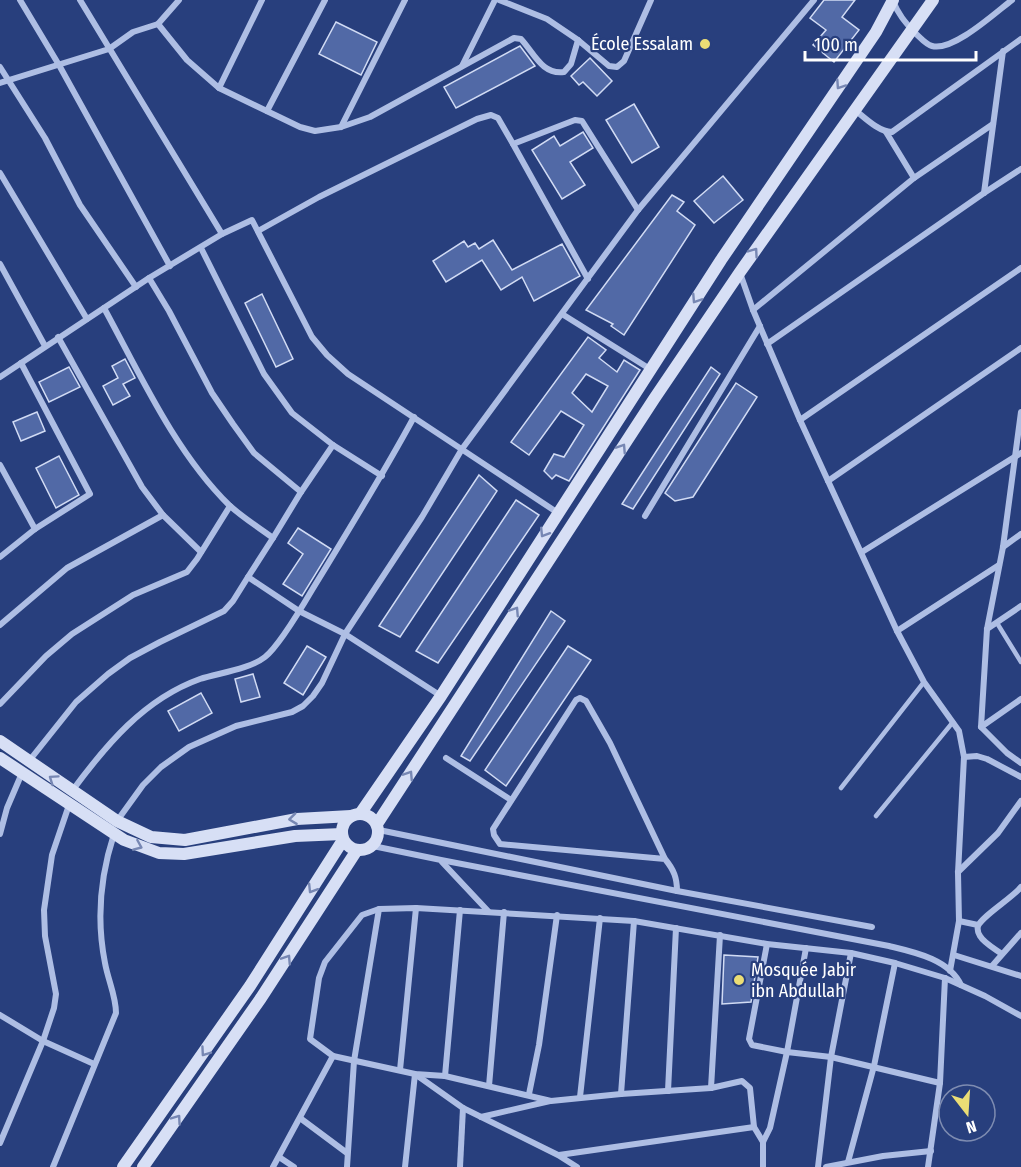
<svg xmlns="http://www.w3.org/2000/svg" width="1021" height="1167" font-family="'Fira Sans Condensed',sans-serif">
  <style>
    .building { fill: #5169a6; stroke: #d1dbf4; stroke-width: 1.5; fill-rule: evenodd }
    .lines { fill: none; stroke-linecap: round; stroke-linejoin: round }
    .lane { stroke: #aebee4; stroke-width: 4.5 }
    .street { stroke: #aebee4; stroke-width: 6 }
    .secondary { stroke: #d7dff5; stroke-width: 12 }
    .oneway { stroke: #7787b3 }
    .poi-dot { fill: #ebdd75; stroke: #283f7d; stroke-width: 2 }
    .labels { text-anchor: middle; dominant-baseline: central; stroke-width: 4.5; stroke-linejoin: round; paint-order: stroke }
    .poi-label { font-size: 18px; fill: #fff; stroke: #283f7d; text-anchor: end }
  </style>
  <rect width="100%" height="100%" fill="#283f7d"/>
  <g class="building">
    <path d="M824,0h31l-13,17 17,13 -25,32 -21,-17 13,-15 -16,-12z"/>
    <path d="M336,22l41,20 -16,33 -42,-21z"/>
    <path d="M520,46l15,20 -79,42 -12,-21z"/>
    <path d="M590,58l22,23 -15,15 -14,-14 -4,3 -8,-9z"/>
    <path d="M634,104l25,43 -27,16 -26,-43z"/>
    <path d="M583,132l10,16 -23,14 15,23 -23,14 -30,-49 22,-14 6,10z"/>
    <path d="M723,176l20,24 -29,23 -20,-22z"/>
    <path d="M672,195l12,7 -7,9 18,14 -71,110 -13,-9 2,-2 -27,-14z"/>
    <path d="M493,240l19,30 50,-26 18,32 -46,25 -12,-24 -21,13 -19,-30 -36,22 -13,-21 31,-20 4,6 7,-4 4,6z"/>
    <path d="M262,294l31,65 -17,8 -31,-64z"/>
    <path d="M588,337l18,13 -7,8 18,14 7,-12 16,10 -71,111 -13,-6 -4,4 -8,-8 10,-17 10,3 20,-32 -23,-14 -32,44 -18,-13zM586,374l22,12 -16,26 -20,-19z"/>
    <path d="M125,359l10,19 -12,6 7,12 -17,9 -10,-19 15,-8 -6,-12z"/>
    <path d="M69,367l11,20 -31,15 -10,-20z"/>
    <path d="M711,367l9,7 -87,135 -11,-5z"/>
    <path d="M736,383l21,14 -64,100 -18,4 -10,-8z"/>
    <path d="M37,412l8,19 -24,10 -8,-19z"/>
    <path d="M59,456l20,39 -23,13 -20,-40z"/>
    <path d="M479,475l18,16 -97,146 -21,-11z"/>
    <path d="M516,500l23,15 -101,148 -22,-12z"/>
    <path d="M298,528l33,21 -29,47 -19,-12 20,-30 -15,-11z"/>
    <path d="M551,611l14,10 -95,140 -9,-5z"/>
    <path d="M307,646l19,11 -23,38 -19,-12z"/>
    <path d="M568,646l23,14 -85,126 -21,-16z"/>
    <path d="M253,674l7,23 -19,5 -6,-23z"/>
    <path d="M201,693l11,20 -33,18 -11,-20z"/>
    <path d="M724,955l34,2 -7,45 -29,2z"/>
  </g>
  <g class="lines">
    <g class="lane">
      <path d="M997,623l24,39"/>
      <path d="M841,788l83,-106"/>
      <path d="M876,816l77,-94"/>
    </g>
    <g class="street">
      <path d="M20,0l39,65 111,201"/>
      <path d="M80,0l142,234"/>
      <path d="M179,0l-21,24 29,36 32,28 81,39 15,4 26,-4 29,-10 144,-79 7,1c13,14 21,36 43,33l7,-8 7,-24 31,26 8,1 7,-6 27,-61"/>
      <path d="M499,0l48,19 31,21"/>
      <path d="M893,1c5,13 12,21 21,31 6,5 11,12 18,14 21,6 64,-34 80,-46"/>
      <path d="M462,66l33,-66"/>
      <path d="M0,67l45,71 35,67 56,82"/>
      <path d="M0,83l109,-34 24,-17 25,-8"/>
      <path d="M219,88l43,-88"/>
      <path d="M855,110c10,8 24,22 37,22l129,-93"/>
      <path d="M267,111l58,-111"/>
      <path d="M341,127l64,-127"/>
      <path d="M886,132l28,46"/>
      <path d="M513,144l62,-24 7,1 56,89"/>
      <path d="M0,173l87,146"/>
      <path d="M984,193l19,-142"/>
      <path d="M258,231l61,-34 158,-78 14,-4 7,3 15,26 75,135"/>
      <path d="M201,248l63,126 28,39 41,32 49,31"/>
      <path d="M0,264l45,82"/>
      <path d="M740,273l13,37 47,110 97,211 27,51 35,49 5,26 -6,116 1,48 -9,50"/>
      <path d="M149,278l20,33 43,82 21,31 21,29 47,39"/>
      <path d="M104,308c36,66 71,144 125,197 13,12 29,22 44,33l28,-46 32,-47"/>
      <path d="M753,310l161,-132 79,-54"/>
      <path d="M562,314l88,55"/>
      <path d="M58,337l84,150 21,28 38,37"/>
      <path d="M767,344l217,-151 37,-24"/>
      <path d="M0,377l149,-99 73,-44 30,-14 60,117 15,18 21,19 210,139"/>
      <path d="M1021,412l-18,135 -16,82 -6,98 26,26 14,10"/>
      <path d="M800,420l221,-152"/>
      <path d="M0,465l35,64"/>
      <path d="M828,481l193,-133"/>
      <path d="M645,516l115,-190"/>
      <path d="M1003,547l18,-13"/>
      <path d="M862,552l159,-99"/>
      <path d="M0,557l35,-28 55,-35 -69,-131"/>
      <path d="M248,577l25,-39"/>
      <path d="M0,625l67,-57 96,-53"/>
      <path d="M987,629l34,-23"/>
      <path d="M897,631l102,-66"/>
      <path d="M0,704l46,-48 26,-22 61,-39 54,-23 10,-13 33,-53"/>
      <path d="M981,727l40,-28"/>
      <path d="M964,757l13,-1 10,3 34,18"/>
      <path d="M446,758l65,42"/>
      <path d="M29,761l47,-59 32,-28 22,-16 30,-16 64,-31 9,-10 15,-24 51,34 46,23 96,62"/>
      <path d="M72,791c34,-46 72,-92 128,-112 19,-6 50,-10 65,-22 14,-11 37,-50 47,-67 35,-57 70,-114 102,-173"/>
      <path d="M117,821l26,-36 18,-18 28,-20 47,-21 56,-14 11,-6 10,-10 9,-13 23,-49 77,-117 40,-68 176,-239 176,-210"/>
      <path d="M379,830l298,61 195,36"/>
      <path d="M0,834l7,-26 15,-35"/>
      <path d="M373,846l68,14 448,86c25,6 60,13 72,39"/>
      <path d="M665,859l-165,-15 -6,-9 -1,-6 83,-129 4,-2 6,3 24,42 55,116c9,11 12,19 12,32"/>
      <path d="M442,862l46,49"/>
      <path d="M958,872l40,-39 23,-32"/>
      <path d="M959,921l19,4"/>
      <path d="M767,944l-18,95 3,6 35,7 44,5 109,26"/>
      <path d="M1002,954c-7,-5 -18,-11 -22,-18 -2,-3 -3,-6 -2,-10 4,-10 34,-28 43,-39"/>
      <path d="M954,955l67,21"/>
      <path d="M992,966l29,-33"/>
      <path d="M0,1015l43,26 51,23"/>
      <path d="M400,1070l16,-162"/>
      <path d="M445,1076l15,-166"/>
      <path d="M489,1086l15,-174"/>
      <path d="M711,1088l9,-153"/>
      <path d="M668,1091l8,-163"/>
      <path d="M529,1094l10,-49 18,-130"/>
      <path d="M621,1094l13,-173"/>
      <path d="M580,1097l20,-179"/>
      <path d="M481,1117l69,-16"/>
      <path d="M300,1118l47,35"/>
      <path d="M763,1142l-9,-15 -4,-39 -8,-7 -31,7 -90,6 -70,7 -106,-25 -30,-2 -82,-18 -23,-17 9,-61 6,-16 37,-47 17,-6 37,-1 218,13 133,23 84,9 44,10 50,15 40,18 36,20"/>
      <path d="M0,1143l43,-102 11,-33 2,-14 -11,-58 -1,-26 8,-55 17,-50"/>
      <path d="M559,1155l195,-28"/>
      <path d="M279,1157l15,10"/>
      <path d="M848,1162l26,-96 21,-103"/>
      <path d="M53,1167l63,-154c0,-17 -8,-33 -11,-50 -9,-45 -5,-86 9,-129"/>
      <path d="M273,1167l60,-111"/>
      <path d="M347,1167l7,-106 25,-152"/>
      <path d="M405,1167l10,-93 48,34 95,47 19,12"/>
      <path d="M460,1167l3,-59"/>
      <path d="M763,1167v-25l7,-14 17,-76 19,-104"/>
      <path d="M818,1167l13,-110 20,-104"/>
      <path d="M826,1167l57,-11 48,-5"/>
      <path d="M928,1167l12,-84 5,-105"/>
    </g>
    <g class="secondary">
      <path d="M0,741l117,80 34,16 34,3 112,-21 54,-3"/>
      <path d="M0,758l124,82 35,13 25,1 111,-18 47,-2"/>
      <circle cx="360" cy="832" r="18"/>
      <path d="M360,814l81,-118 280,-436 155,-228 17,-32"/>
      <path d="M377,824l277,-425 86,-127 193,-272"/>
      <path d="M123,1167l127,-181 93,-146"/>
      <path d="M143,1167l118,-169 96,-148"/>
    </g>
  </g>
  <defs><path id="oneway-chevron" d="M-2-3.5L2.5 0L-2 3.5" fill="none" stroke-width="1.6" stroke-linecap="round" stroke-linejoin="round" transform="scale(1.5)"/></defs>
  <g class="oneway">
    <use href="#oneway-chevron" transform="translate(840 85) rotate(124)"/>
    <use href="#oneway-chevron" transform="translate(754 252) rotate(-55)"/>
    <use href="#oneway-chevron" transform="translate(696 299) rotate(123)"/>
    <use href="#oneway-chevron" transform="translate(622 448) rotate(-57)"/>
    <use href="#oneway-chevron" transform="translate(544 533) rotate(122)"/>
    <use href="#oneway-chevron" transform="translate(515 611) rotate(-57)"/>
    <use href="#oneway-chevron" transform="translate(409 775) rotate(-57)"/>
    <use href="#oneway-chevron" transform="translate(53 779) rotate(-145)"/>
    <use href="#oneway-chevron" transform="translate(293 819) rotate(173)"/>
    <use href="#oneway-chevron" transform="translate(138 846) rotate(23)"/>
    <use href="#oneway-chevron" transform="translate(312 889) rotate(122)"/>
    <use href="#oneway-chevron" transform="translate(287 959) rotate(-57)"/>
    <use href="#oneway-chevron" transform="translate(205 1052) rotate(125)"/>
    <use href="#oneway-chevron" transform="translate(177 1119) rotate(-55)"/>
  </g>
  <g class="poi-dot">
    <circle cx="705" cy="44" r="6"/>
    <circle cx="739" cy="980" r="6"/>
  </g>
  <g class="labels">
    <g class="poi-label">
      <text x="693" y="44">École Essalam</text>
      <text x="751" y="970" text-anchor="start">Mosquée Jabir<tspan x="751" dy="21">ibn Abdullah</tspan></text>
    </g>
  </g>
  <g transform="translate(967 1113) rotate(163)"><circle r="28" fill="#283f7d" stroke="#7e8cb1" stroke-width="1.5"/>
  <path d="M0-4.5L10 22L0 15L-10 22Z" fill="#ebdd75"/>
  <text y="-9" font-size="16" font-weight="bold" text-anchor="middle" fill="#ffffff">N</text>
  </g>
  <path d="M805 51v9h171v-9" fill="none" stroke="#ffffff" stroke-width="3"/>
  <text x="814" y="51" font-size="18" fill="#ffffff" stroke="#283f7d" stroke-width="4.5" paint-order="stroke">100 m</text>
</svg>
